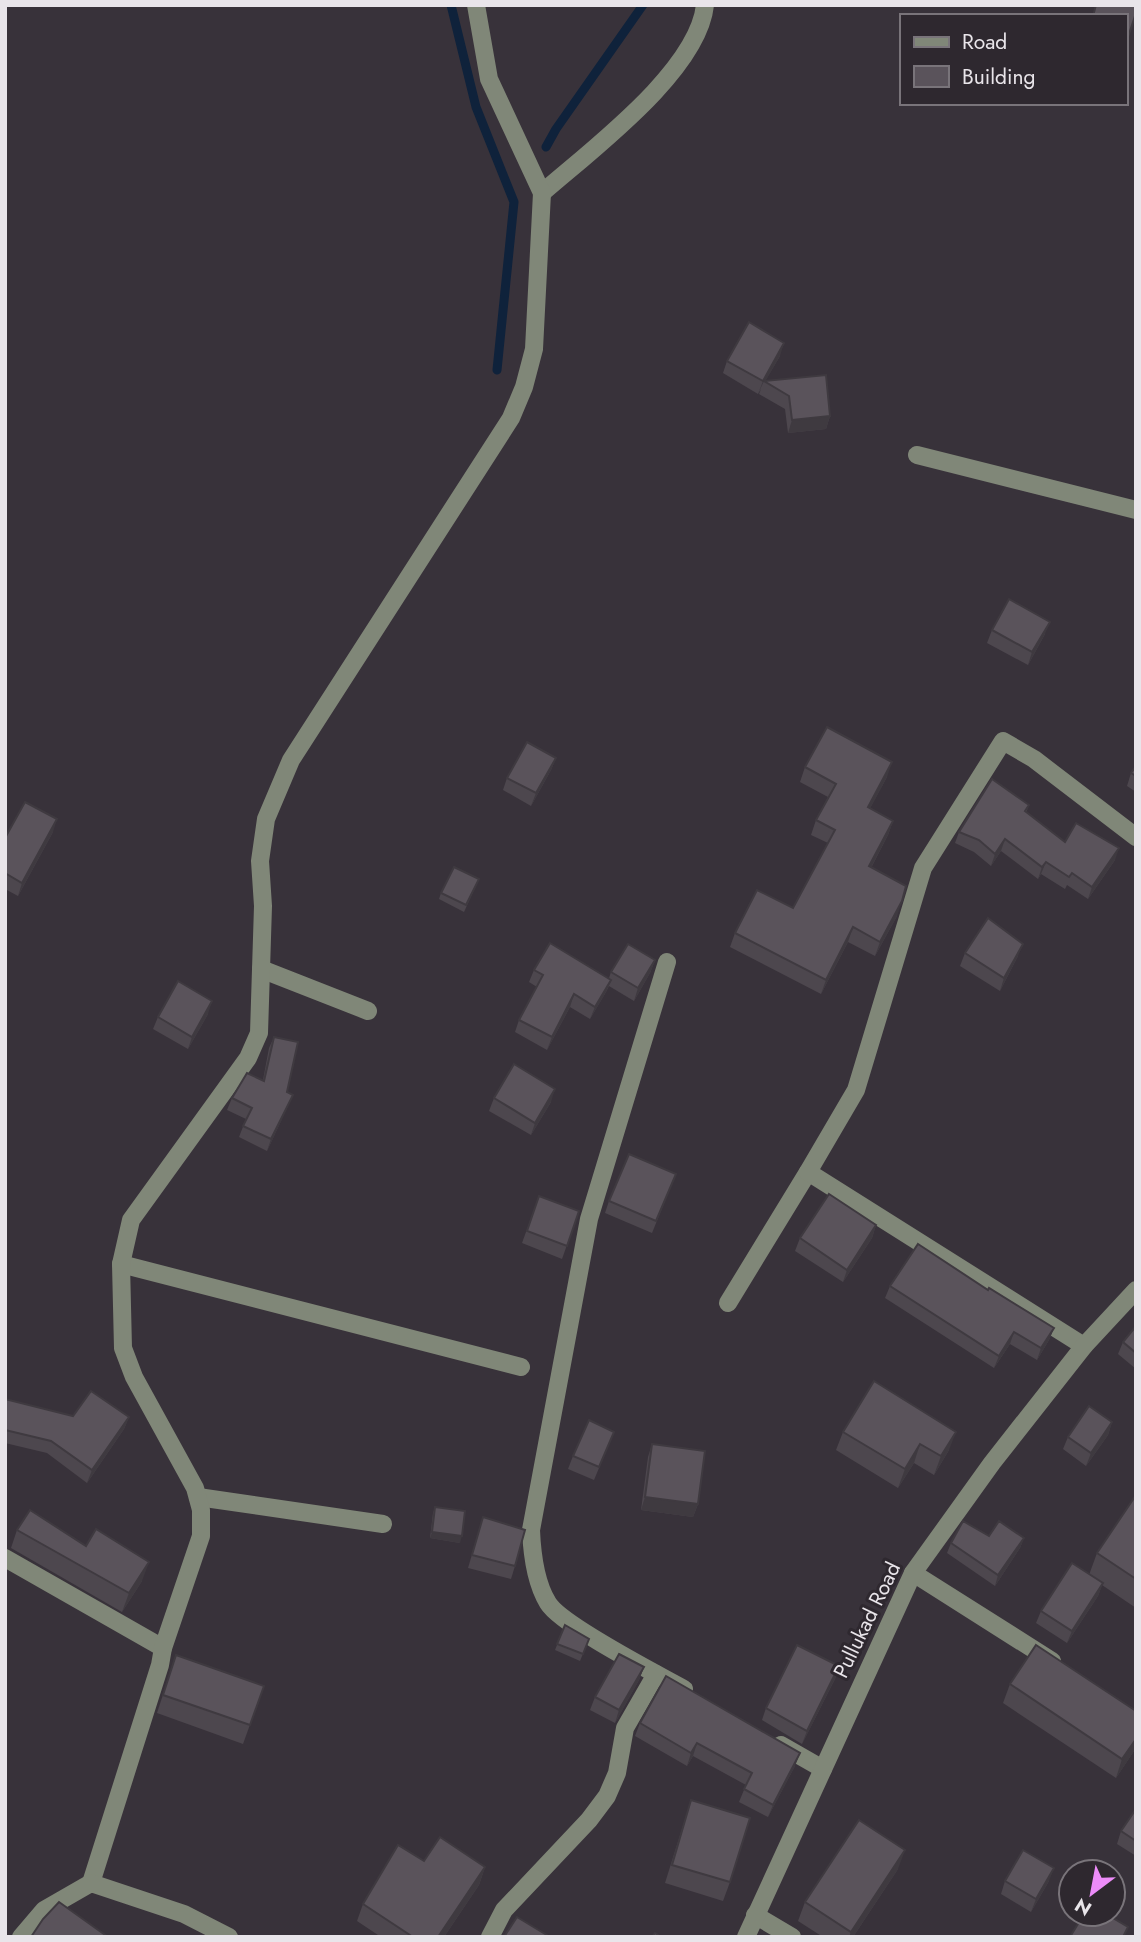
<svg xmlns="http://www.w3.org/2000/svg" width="1141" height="1942" font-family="Jost,sans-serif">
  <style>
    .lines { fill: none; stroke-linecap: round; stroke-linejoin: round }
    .stream { stroke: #0f223b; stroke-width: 9 }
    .minor { stroke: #808778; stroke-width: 18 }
    .wall { fill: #4d474e }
    .shaded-wall { fill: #3f3a40 }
    .building { fill: #5a535b; stroke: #3f3a40; stroke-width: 2 }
    .labels { text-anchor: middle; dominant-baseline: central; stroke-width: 6; stroke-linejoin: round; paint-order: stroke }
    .street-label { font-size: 21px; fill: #e9e5ea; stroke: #2e282f }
  </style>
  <rect width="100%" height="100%" fill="#38323a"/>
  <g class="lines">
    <g class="stream">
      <path d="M451,5l25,102 38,95 -17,168"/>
      <path d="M546,147l10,-18 87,-124"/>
    </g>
    <g class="minor">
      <path d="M542,193c49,-43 156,-122 163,-188"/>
      <path d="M917,455l219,55"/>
      <path d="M667,962l-78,257 -58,311c1,24 4,52 17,73 13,22 109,71 136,86"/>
      <path d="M261,969l107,42"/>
      <path d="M121,1264l400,103"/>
      <path d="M728,1303l80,-131"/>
      <path d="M1084,1346l-276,-174 48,-82 67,-222 80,-127 31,18 102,78"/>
      <path d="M198,1497l185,27"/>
      <path d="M5,1558l158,90"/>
      <path d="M913,1573l139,88"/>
      <path d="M781,1745l42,24"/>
      <path d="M91,1883l69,-218 3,-17 38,-112v-26l-6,-22 -61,-111 -11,-29 -2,-84 10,-44 117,-162 11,-25 4,-127 -3,-45 6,-42 25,-59 220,-342 13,-31 10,-38 8,-156 -53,-114 -13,-74"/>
      <path d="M755,1915l37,22"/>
      <path d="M21,1937l23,-27 47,-27 93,31 45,23"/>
      <path d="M490,1937l14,-27 85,-90 18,-24 10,-23 8,-45 31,-54"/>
      <path d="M746,1937l167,-364 79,-110 92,-117 52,-56"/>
    </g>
  </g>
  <g class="wall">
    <path d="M780,356l-15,25 65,35 -4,13 -38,4 -3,-24 -26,-15 2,-5 -3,5 -35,-21 4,-12z"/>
    <path d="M992,630l53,4 -17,31 -41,-22z"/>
    <path d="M556,758l-5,12 -20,36 -28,-16 4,-12z"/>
    <path d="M1136,766v26l-9,-6 4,-13z"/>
    <path d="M805,767l82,10 -17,31 23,13 -5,14 -17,33 26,48 -22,40 -27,-14 -27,52 -91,-47 5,-14 58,-25 35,-65 -17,-8 5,-15 12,-23 -28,-15z"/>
    <path d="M1029,805l-3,8 39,29 50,18 -27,39 -21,-14 -2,4 -24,-15 -3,5 -37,-28 -10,15 -17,-14 -19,-9 4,-11z"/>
    <path d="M53,832l-35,64 -13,-7v-51z"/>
    <path d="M479,879l-15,33 -25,-13 2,-6z"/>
    <path d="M965,953l53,3 -18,35 -40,-25z"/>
    <path d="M655,960l-5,13 -16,28 -25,-15 -3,6 -16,27 -20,-12 -23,43 -32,-18 4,-12 18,-33 -8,-5 5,-12 75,8 2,-6z"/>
    <path d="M208,1014l-20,35 -35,-20 5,-12z"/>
    <path d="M274,1037l13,55 1,14 -21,45 -28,-14 7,-18 -19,-9 5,-12 31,-18 6,-32z"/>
    <path d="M494,1098l57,4 -20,33 -42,-24z"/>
    <path d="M676,1174l-24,59 -47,-20 4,-12z"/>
    <path d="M539,1196l40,15 -17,48 -40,-16z"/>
    <path d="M876,1225l-4,13 -29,44 -48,-31 5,-13z"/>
    <path d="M890,1286l98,4 66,38 -5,12 -12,20 -27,-16 -16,24 -109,-70z"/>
    <path d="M1136,1326v43l-18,-15 5,-12z"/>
    <path d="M874,1381l75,69 -15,25 -20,-12 -16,25 -62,-38 7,-18z"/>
    <path d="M5,1399l68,17 56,1 -5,12 -37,54 -40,-30 -42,-10z"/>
    <path d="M1112,1422l-4,13 -22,31 -23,-17 5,-12z"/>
    <path d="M614,1432l-20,48 -26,-11 5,-13z"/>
    <path d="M652,1444l46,60 -5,13 -52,-7 7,-53z"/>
    <path d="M1136,1495v113l-34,-23 -4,11 -31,47 -31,-20 5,-12 48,-36 8,-22z"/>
    <path d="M435,1507l25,36 -30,-5 3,-25z"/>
    <path d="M483,1517l32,49 -4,13 -43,-11z"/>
    <path d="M17,1530l125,51 -20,31 -111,-64z"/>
    <path d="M989,1536l35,2 -4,10 -25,38 -48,-33 4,-10z"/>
    <path d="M565,1625l24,14 -9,22 -25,-11z"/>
    <path d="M176,1655l88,31 -21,58 -86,-31z"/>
    <path d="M839,1666l-4,13 -33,65 -40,-24 4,-12z"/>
    <path d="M644,1667l-5,13 -24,43 -25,-13 5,-13z"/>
    <path d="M1010,1684l126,27v37l-20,30 -113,-75z"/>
    <path d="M640,1723l155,43 -27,51 -29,-15 7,-17 -53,-29 -6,10 -52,-30z"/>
    <path d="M691,1800l39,82 -7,19 -58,-18z"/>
    <path d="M1136,1809v47l-19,-12 4,-13z"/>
    <path d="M424,1861l61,6 -6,18 -35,52h-63l-24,-16 6,-17z"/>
    <path d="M898,1869l-45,68h-30l-25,-16 7,-19z"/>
    <path d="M1005,1881h44l-18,31 -30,-18z"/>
  </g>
  <g class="shaded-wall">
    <path d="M784,343l-4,13 -15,26 -1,-1 -6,13 5,-13z"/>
    <path d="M830,416l-4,13 -38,4 4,-13z"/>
    <path d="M1050,622l-5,12 -17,31 4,-13z"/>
    <path d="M556,758l-5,12 -20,36 5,-13z"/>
    <path d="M892,762l-5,15 -24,45 5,-15z"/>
    <path d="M57,819l-4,13 -35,64 4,-13z"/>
    <path d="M893,821l-5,14 -24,46 5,-15z"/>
    <path d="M1005,839l-4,12 -10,15 4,-12z"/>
    <path d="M1119,848l-4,12 -27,39 4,-12z"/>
    <path d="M1046,862l-5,12 -3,5 4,-12z"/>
    <path d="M902,901l-5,15 -22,40 5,-14z"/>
    <path d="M853,927l-5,15 -27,52 5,-14z"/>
    <path d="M1023,944l-5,12 -18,35 4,-13z"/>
    <path d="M655,960l-5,13 -16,28 4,-13z"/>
    <path d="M611,980l-5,12 -16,27 5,-12z"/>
    <path d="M574,994l-4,13 -23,43 5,-13z"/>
    <path d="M212,1001l-4,13 -20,35 4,-12z"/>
    <path d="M555,1089l-4,13 -20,33 4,-12z"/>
    <path d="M293,1095l-5,11 -21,45 4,-12z"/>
    <path d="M876,1225l-4,13 -29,44 4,-12z"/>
    <path d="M1054,1328l-5,12 -12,20 4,-12z"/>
    <path d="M1014,1332l-4,12 -16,24 5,-12z"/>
    <path d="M129,1417l-5,12 -37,54 5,-13z"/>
    <path d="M1112,1422l-4,13 -22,31 5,-13z"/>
    <path d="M956,1432l-7,18 -15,25 7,-19z"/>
    <path d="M920,1444l-6,19 -16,25 7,-19z"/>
    <path d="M645,1497l53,7 -5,13 -52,-7z"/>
    <path d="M432,1532l30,4 -2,7 -30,-5z"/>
    <path d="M1024,1538l-4,10 -25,38 3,-11z"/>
    <path d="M149,1562l-7,19 -20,31 7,-19z"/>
    <path d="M1103,1583l-5,13 -31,47 5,-12z"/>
    <path d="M839,1666l-4,13 -33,65 5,-13z"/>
    <path d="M644,1667l-5,13 -24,43 4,-13z"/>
    <path d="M1136,1739v9l-20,30 6,-19z"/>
    <path d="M697,1743l-4,13 -6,10 4,-13z"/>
    <path d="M800,1753l-5,13 -27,51 5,-12z"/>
    <path d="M905,1850l-7,19 -45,68h-4l2,-5z"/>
    <path d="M485,1867l-6,18 -35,52h-6z"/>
    <path d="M1054,1868l-5,13 -18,31 5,-13z"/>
  </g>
  <g class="building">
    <path d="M1096,5h40v8l-8,24 -3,-1v-20h-32z"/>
    <path d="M749,322l35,21 -21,38 -36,-20z"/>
    <path d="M826,375l4,41 -38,4 -3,-24 -25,-15z"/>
    <path d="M1009,599l41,23 -18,30 -40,-22z"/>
    <path d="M827,727l65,35 -24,45 25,14 -24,45 37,20 -4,15 -22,41 -27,-15 -27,53 -91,-47 22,-43 36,18 42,-78 -19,-10 20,-36 -31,-17z"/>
    <path d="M527,742l29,16 -20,35 -29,-15z"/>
    <path d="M1136,766v10l-5,-3z"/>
    <path d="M992,779l37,26 -4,6 40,31 11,-19 43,25 -27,39 -20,-14 -3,4 -23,-15 -4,5 -37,-28 -10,15 -16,-14 -20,-8z"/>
    <path d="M25,802l32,17 -35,64 -17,-10v-35z"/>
    <path d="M454,867l25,12 -13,26 -25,-12z"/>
    <path d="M988,918l35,26 -19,34 -39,-25z"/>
    <path d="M550,943l61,37 -16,27 -21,-13 -22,43 -33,-17 24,-45 -9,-5z"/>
    <path d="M628,944l27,16 -17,28 -27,-16z"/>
    <path d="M178,981l34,20 -20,36 -34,-20z"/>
    <path d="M274,1037l24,5 -11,50 6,3 -22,44 -28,-13 9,-18 -20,-10 15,-25 17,8z"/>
    <path d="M514,1064l41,25 -20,34 -41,-25z"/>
    <path d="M629,1154l47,20 -20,47 -47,-20z"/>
    <path d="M829,1194l47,31 -29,45 -47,-32z"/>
    <path d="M539,1196l40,15 -12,35 -40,-15z"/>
    <path d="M918,1244l70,46 1,-2 65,40 -13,20 -27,-16 -15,24 -109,-70z"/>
    <path d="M1136,1326v27l-13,-11z"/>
    <path d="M874,1381l82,51 -15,24 -21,-12 -15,25 -62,-37z"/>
    <path d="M91,1391l38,26 -37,53 -41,-29 -46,-11v-31l68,17z"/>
    <path d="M1089,1406l23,16 -21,31 -23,-16z"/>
    <path d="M589,1420l25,12 -15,35 -26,-11z"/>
    <path d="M652,1444l53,7 -7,53 -53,-7z"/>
    <path d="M1136,1495v84l-39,-26z"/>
    <path d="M435,1507l30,4 -3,25 -30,-4z"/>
    <path d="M30,1510l56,36 10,-17 53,33 -20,31 -112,-63z"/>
    <path d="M483,1517l42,13 -10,36 -43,-11z"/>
    <path d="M963,1521l26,15 10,-15 25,17 -26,37 -47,-32z"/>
    <path d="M1072,1563l31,20 -31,48 -31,-20z"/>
    <path d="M565,1625l24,14 -6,15 -26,-10z"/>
    <path d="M797,1645l42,21 -32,65 -41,-23z"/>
    <path d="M1036,1645l100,66v28l-14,20 -112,-75z"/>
    <path d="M619,1654l25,13 -25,43 -24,-13z"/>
    <path d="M176,1655l88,31 -14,39 -87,-30z"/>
    <path d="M666,1676l134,77 -27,52 -29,-16 8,-16 -55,-30 -6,10 -51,-30z"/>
    <path d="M691,1800l59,18 -20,64 -58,-17z"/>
    <path d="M1136,1809v32l-15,-10z"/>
    <path d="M859,1820l46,30 -54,82 -46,-30z"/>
    <path d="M440,1837l45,30 -47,70h-25l-50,-33 35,-59 26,16z"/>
    <path d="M1023,1850l31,18 -18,31 -31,-18z"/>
    <path d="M59,1902l49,35h-77l12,-18z"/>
    <path d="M1084,1914h22l22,13 -5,10h-53z"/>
    <path d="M517,1917l33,20h-46z"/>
    <path d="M655,1933l6,4h-9z"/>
  </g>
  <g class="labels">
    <g class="street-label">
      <text transform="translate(867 1620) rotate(-64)">Pullukad Road</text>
    </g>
  </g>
  <rect width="1141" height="1942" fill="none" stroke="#e9e5ea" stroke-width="14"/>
  <rect x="900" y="14" width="228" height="91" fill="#2e282f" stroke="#79747a" stroke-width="2"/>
  <rect x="914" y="37" width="35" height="10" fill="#808778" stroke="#79747a" stroke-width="2"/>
  <text x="962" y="49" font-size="21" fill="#e9e5ea">Road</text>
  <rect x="914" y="66" width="35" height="21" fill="#5a535b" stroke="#79747a" stroke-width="2"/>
  <text x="962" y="84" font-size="21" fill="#e9e5ea">Building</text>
  <g transform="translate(1092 1893) rotate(212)"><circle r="33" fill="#2e282f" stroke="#79747a" stroke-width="2"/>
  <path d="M0-5L12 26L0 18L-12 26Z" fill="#ed8cf9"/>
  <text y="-10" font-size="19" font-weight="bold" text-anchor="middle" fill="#e9e5ea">N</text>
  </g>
</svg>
